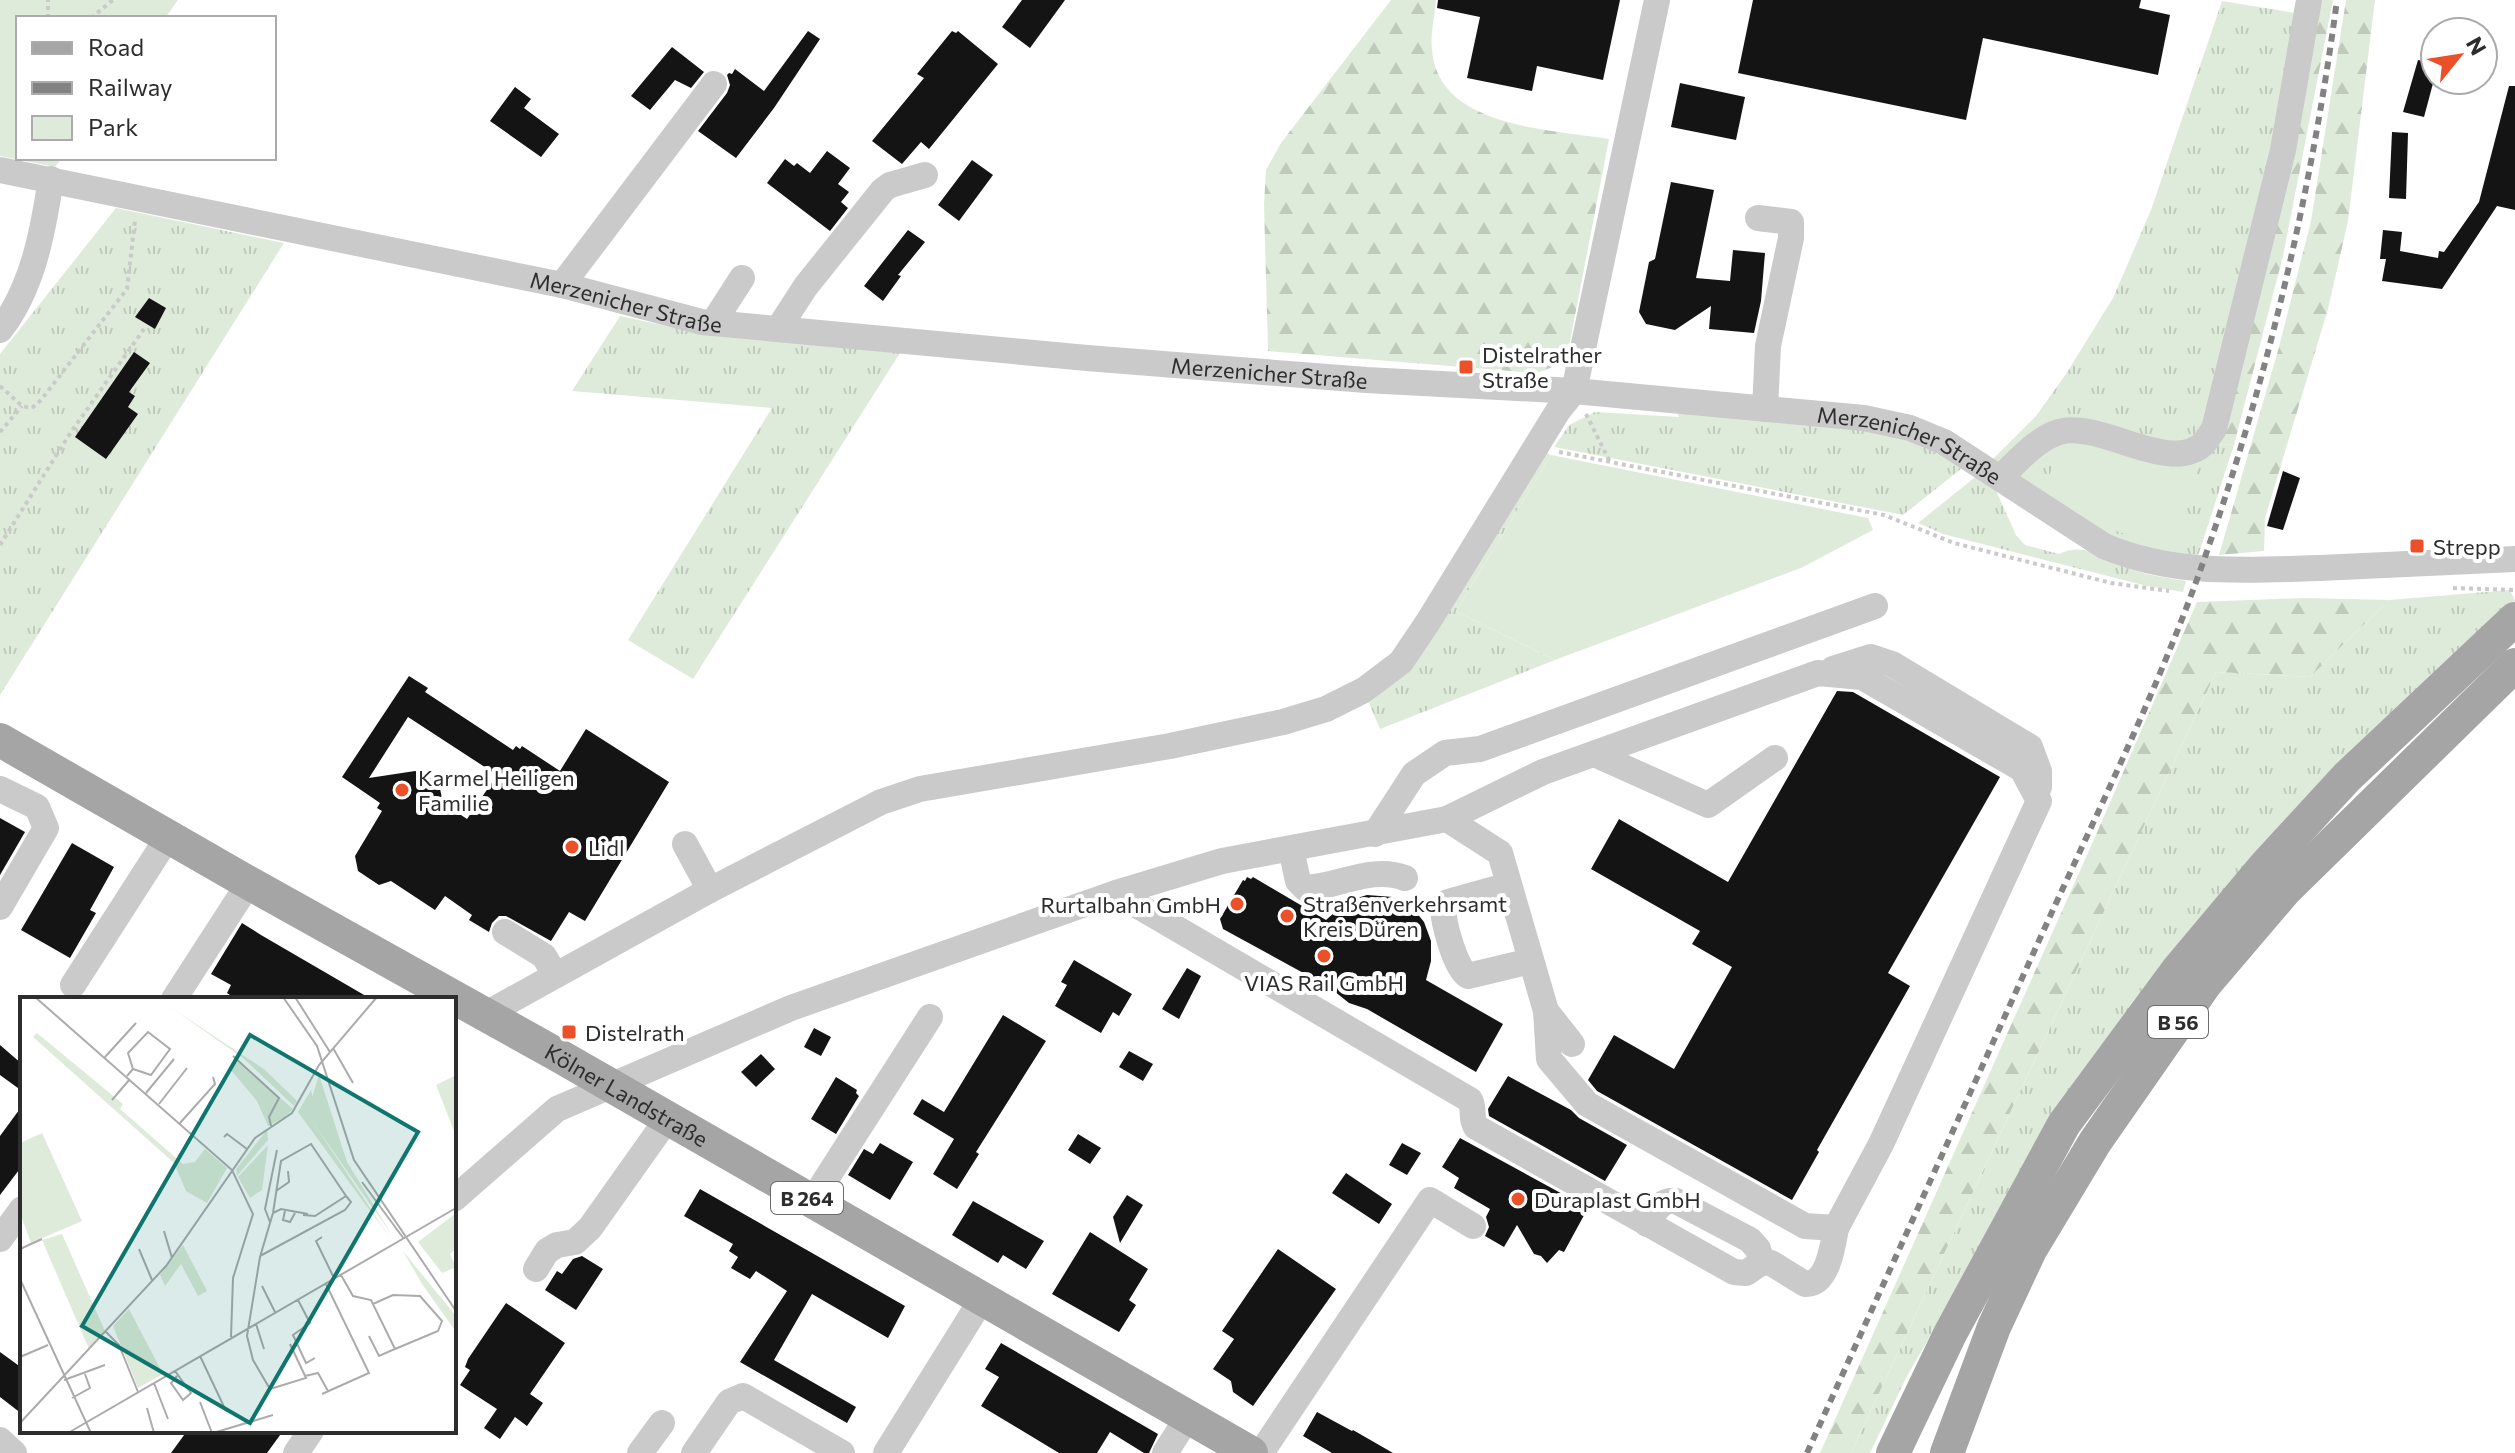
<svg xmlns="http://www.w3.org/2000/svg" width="2515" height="1453" font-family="Commissioner,sans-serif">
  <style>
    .grass { fill: url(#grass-tufts) }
    .forest { fill: url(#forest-firs) }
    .green { fill: #dfebda }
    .building { fill: #141414; fill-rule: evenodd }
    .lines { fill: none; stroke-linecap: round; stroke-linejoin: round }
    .path { stroke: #cacaca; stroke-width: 4; stroke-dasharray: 4 4; stroke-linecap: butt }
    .minor { stroke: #cacaca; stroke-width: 26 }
    .major { stroke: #a5a5a5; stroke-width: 34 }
    .rail { stroke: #828282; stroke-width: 6; stroke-dasharray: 8 6; stroke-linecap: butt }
    .poi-dot { fill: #eb5029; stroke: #fff; stroke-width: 3 }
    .labels { text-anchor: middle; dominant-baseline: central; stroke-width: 8; stroke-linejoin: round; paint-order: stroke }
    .shield { fill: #fff; stroke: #6c6c6c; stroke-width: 2 }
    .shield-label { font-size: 20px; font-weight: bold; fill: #2d2d2d }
    .street-label { font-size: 22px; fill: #2d2d2d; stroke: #fff }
    .poi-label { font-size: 22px; fill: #2d2d2d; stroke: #fff; text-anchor: start }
    .inset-road { fill: none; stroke: #ababab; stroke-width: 2 }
    .view { fill: #0f766e; fill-opacity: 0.15; stroke: #0f766e; stroke-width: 4 }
    .inset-edge { fill: none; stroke: #2d2d2d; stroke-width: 4 }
  </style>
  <defs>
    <pattern id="grass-tufts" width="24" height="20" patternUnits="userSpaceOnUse" patternTransform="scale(2)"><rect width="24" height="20" fill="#dfebda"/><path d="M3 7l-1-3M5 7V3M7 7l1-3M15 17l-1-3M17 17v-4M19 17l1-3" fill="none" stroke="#c0cabb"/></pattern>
    <pattern id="forest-firs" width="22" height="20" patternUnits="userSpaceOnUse" patternTransform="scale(2)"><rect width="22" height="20" fill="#dfebda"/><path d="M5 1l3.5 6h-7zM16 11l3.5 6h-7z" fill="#c0cabb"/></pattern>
  </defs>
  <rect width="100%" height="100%" fill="#fff"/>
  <g class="grass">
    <path d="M2222,1l80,13 -104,447 15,-18 21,2 -37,114 -83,-20 -121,-80 43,-43 30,-42 47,-76 38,-88z"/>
    <path d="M116,208l168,35 -284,452v-341z"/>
    <path d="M620,316l88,19 192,18 -207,326 -65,-39 144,-232 -200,-17z"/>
    <path d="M1677,411l210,21 79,33 -63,50 -349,-68 15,-22 26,-13 84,5z"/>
    <path d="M1545,452l6,3 -95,156 99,49 -175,69 -11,-26 35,-30z"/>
    <path d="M1979,474l14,10 23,51 9,10 34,9c27,-13 46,6 71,15 18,6 38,9 56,12l-3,11 -36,-6 -204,-52 -25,-11z"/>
    <path d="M2510,590l5,11 -92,85 -464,600 -53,92 -36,75h-19l365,-781 94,5 79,-77z"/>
  </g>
  <g class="forest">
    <path d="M1391,0h45c-1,16 -6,34 -4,49 5,79 119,80 177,90l-41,213c-9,13 -17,17 -33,21l-267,-22 -4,-147 2,-34 15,-27z"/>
    <path d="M2316,0h17l-50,256 -49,189 -21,-2z"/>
    <path d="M2346,0h29l-27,221 -20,88 -63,209 -1,33 -45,4 60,-208 32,-126z"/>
    <path d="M2304,598l85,2 -79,77 -94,-5 -365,781h-31l275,-616 102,-235z"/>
  </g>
  <g class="green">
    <path d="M0,0h178l-13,18h-147v140h44l-7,9 -55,-11z"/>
    <path d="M2064,439l135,22 -22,90 -70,-23 -62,-42z"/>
    <path d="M1551,455l317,63 5,12 -72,38 -246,92 -99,-49z"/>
  </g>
  <g class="building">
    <path d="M1022,0h43l-35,48 -28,-21z"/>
    <path d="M1438,0h182l-17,80 -66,-14 -5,25 -65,-13 13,-61 -43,-9z"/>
    <path d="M1753,0h388l-2,8 31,7 -12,60 -175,-37 -17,82 -228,-47z"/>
    <path d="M808,31l12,8 -46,69 -38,50 -38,-27 29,-38 3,-8 -3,-10 2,-2 3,1 3,-5 29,22z"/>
    <path d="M952,31l4,2 2,-2 40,33 -69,85 -8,-7 -19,22 -30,-23 52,-63 -7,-4z"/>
    <path d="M672,47l32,25 -13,16 -16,-8 -25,30 -19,-14z"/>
    <path d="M2418,60l17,4v12l-11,41 -21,-5z"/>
    <path d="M1680,83l65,14 -9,43 -65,-13z"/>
    <path d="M2509,86h6v124l-18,-4 -55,83 -60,-8 4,-22h-6l3,-29 19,2 -2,19 38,7 1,-7 5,1 35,-50z"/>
    <path d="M515,87l16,12 -7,9 35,26 -18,23 -51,-36z"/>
    <path d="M2392,132l16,1 -2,66 -17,-1z"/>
    <path d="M827,151l23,17 -12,16 11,8 -8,10 7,6 -18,23 -63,-48 18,-24 9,7 3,-3 13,10z"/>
    <path d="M972,160l21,15 -34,46 -21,-16z"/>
    <path d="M1671,182l43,8 -18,88 34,3 3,-31 32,3 -4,48 -7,32 -45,-4 2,-23 -36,24 -29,-6 -7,-12 10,-50 6,-3z"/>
    <path d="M908,230l17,12 -27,33 3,1 -18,25 -19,-15z"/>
    <path d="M149,298l17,10 -11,21 -20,-12z"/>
    <path d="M134,352l16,11 -21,29 6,4 -7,11 10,7 -32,45 -31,-22z"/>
    <path d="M2283,471l17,7 -17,52 -16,-4z"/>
    <path d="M409,676l19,12 -3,4 88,58 3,-4 4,3 2,-3 38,25 26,-42 83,53 -84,139 -16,-9 -18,29 -45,-25h-7l-7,7 -3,9 -20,-12 3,-5 -27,-19 -10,14 -44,-29 -12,4 -21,-14 -3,-15 27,-45 -5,-3 3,-5 -38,-26zM408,717l89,58 -30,44 -24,-16 -4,-19 -14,-11 -10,-2 -46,7z"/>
    <path d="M1837,691l16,1 147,85 -112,196 22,13 -93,164 2,2 -27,48 -195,-109 -9,-11 26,-45 60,34 58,-102 -40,-23 8,-13 -109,-62 28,-50 109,63z"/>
    <path d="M0,818l25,14 -25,43z"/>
    <path d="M72,843l42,24 -24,43 6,3 -26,45 -49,-28z"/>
    <path d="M1247,877l4,2 2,-2 73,43 21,-19 20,-6 26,2 19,10 12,15 7,19v20l-5,19 77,44 -27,48 -109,-63 -18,-6 -20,-16 -106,-58 -3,-10 23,-39 2,1z"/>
    <path d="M242,923l19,12 110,64h-135l-9,-6 4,-8 -20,-11z"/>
    <path d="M1074,960l58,34 -13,22 -6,-4 -12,21 -46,-27 12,-21 -6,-3z"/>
    <path d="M1187,968l14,8 -22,43 -17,-10z"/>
    <path d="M1003,1015l43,26 -70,111 3,2 -22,35 -24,-15 21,-35 -41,-25 9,-15 22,13z"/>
    <path d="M814,1028l17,9 -10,19 -17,-9z"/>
    <path d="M0,1045l22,19v27l-22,-16z"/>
    <path d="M1129,1051l24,13 -10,17 -24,-14z"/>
    <path d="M761,1054l14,15 -19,18 -15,-15z"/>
    <path d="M1508,1076l63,34 8,8 48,27 -22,36 -116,-65 -1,-7z"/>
    <path d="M836,1077l21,13 -1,3 3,3 -23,38 -25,-15z"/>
    <path d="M22,1106v60l-22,29v-59z"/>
    <path d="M1078,1134l23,14 -11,16 -22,-14z"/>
    <path d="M1460,1138l128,70 -24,44 -5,-2 -12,13 -6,-7 -7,-2 -17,-29 -13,22 -19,-11 4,-9 -3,-10 4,-8 -36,-21 5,-10 -17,-11z"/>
    <path d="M880,1143l33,19 -23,38 -42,-25 16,-26 9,5z"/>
    <path d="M1402,1143l19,10 -14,22 -18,-10z"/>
    <path d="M1346,1173l46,31 -13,20 -47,-31z"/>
    <path d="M700,1189l205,117 -17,32 -76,-44 -38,66 82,47 -9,16 -107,-61 47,-71 -31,-20 -6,8 -19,-11 7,-11 -9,-6 4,-7 -49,-28z"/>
    <path d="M1127,1195l16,10 -23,38 -7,-26z"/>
    <path d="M973,1201l71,40 -18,28 -23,-14 -5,8 -46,-28z"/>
    <path d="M1090,1232l58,37 -19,31 7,5 -17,27 -67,-38z"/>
    <path d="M1278,1249l58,40 -83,117 -20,-14 -2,-11 -18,-12 21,-30 -12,-8z"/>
    <path d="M582,1256l21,13 -27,41 -31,-20 12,-19 5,3 11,-15z"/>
    <path d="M506,1303l59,40 -35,51 13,9 -16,23 -12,-9 -15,22 -16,-11 13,-19 -37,-24 10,-15 -5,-3 3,-8z"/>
    <path d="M1001,1343l157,91 -9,19h-5l-34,-21 -13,21h-38l-78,-47 18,-29 -14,-8z"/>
    <path d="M0,1352l22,16v46l-22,-17z"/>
    <path d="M1317,1412l35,19 1,-1 40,23h-61l-29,-17z"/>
    <path d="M187,1431h96l-16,22h-96z"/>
  </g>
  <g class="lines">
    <g class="path">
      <path d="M48,18v-18"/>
      <path d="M91,18l22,-18"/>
      <path d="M0,386l22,20 10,2 9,-8 86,-111 8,-69"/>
      <path d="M1586,414l24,48"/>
      <path d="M0,432l22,-26"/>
      <path d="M1559,452l325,63 70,28 157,40 58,8"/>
      <path d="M0,545l71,-113 73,-103"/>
      <path d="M2453,588l60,2"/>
    </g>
    <g class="minor">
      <path id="s1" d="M0,170l562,115 140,37 385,36 279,22 208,11 290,27 46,10 34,14 160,104c71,30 141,24 216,22 65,-3 130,-6 195,-9"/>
      <path d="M1758,218l33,4v16l-23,108 -3,63"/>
      <path d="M562,285l152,-201"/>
      <path d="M713,323l29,-45"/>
      <path d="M778,329l28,-43 77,-96 7,-5 35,-10"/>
      <path d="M0,330c33,-42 43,-99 51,-151"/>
      <path d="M2000,478c17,-16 36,-39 59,-46 40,-12 111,43 144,12 4,-4 8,-11 11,-15l69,-279 26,-150"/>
      <path d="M1833,669l38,-12 21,7 138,83 9,24v16"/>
      <path d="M1594,754l114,51 67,-47"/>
      <path d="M0,789l37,18 9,21 -46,79"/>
      <path d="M1447,819l96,-47 275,-99 44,4 160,92 17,32 -158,343 -45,84 -31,-2 -218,-122 -38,-45 -3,-48"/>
      <path d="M1375,834l39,-60 31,-21 35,-4 395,-143"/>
      <path d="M685,844l25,46"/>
      <path d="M1291,849l7,32 7,7c34,-1 66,-23 100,-10"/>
      <path d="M1509,885l-61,17 -5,4c0,16 12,62 25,70l63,-15"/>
      <path d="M1116,893l354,207c5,9 0,18 6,27l258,145 12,1 16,-11"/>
      <path d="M505,932l39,24 11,19"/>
      <path d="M73,985l95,-148"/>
      <path d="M174,999l75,-116"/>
      <path d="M486,1014l224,-124 171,-88 39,-13 250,-43 113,-24 43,-13 38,-19 37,-28 27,-40 130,-211 16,-20 83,-391"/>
      <path d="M454,1199l103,-90 234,-101 325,-115 106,-32 225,-42 53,34 46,158 26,33"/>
      <path d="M812,1201l118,-184"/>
      <path d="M1647,1224c8,-12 13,-25 29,-23l74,39 8,9 4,13"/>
      <path d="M0,1239l22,-30"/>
      <path d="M1762,1262l9,1 34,21c23,1 28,-39 31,-56"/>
      <path d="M536,1269l11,-18 10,-6 18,-3 15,-14 78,-110"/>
      <path d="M0,1440l14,13"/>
      <path d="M296,1453l15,-22"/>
      <path d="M640,1453l22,-30"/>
      <path d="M694,1453l35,-51 14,-6 99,57"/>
      <path d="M886,1453l96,-154"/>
      <path d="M1165,1453l23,-36"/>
      <path d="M1261,1453l169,-253 43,26"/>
    </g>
    <g class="major">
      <path id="s2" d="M0,740l249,143 307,171 695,399"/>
      <path d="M1893,1453l57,-119 114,-210 113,-153 89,-106 81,-88 168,-158"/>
      <path d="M1947,1453l47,-126 36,-77 65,-108 110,-158 81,-95 229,-224"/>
    </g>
    <path class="rail" d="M1807,1453c78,-173 157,-346 235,-519 57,-126 119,-250 164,-380 63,-180 106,-365 131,-554"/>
  </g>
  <g class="poi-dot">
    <rect x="1458" y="359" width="16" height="16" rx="4"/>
    <rect x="2409" y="538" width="16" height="16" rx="4"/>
    <circle cx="402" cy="790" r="8"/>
    <circle cx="572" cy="847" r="8"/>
    <circle cx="1237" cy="904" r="8"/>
    <circle cx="1287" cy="916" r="8"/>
    <circle cx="1324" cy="956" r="8"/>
    <rect x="561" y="1024" width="16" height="16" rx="4"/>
    <circle cx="1518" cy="1199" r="8"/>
  </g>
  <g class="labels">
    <g class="shield">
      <rect x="2148" y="1006" width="60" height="32" rx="6"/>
      <rect x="771" y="1182" width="72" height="32" rx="6"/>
    </g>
    <g class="shield-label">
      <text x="2178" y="1022">B 56</text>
      <text x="807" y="1198">B 264</text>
    </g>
    <g class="street-label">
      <text stroke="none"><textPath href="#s1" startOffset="640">Merzenicher Straße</textPath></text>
      <text stroke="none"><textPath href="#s1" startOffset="1288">Merzenicher Straße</textPath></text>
      <text stroke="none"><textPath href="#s1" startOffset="1936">Merzenicher Straße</textPath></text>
      <text stroke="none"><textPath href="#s2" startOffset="720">Kölner Landstraße</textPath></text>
    </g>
    <g class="poi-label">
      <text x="1482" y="354">Distelrather<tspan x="1482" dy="25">Straße</tspan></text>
      <text x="2433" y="546">Strepp</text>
      <text x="418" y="777">Karmel Heiligen<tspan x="418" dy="25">Familie</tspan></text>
      <text x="588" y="847">Lidl</text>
      <text x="1303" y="903">Straßenverkehrsamt<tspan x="1303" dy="25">Kreis Düren</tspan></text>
      <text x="1221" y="904" text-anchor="end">Rurtalbahn GmbH</text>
      <text x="1324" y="982" text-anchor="middle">VIAS Rail GmbH</text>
      <text x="585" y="1032">Distelrath</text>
      <text x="1534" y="1199">Duraplast GmbH</text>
    </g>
  </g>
  <g transform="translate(20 997)">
    <rect width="436" height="436" fill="#fff"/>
    <path d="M217,64l56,48 -8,8 -17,9 -11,-25 -27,-32zM299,78l28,87 45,73 -85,-121zM436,78v61l-20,-51zM247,133l1,10 -31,36 -1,-7zM436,216v36l-6,5 6,13 -14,6 -24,-31zM163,248l24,46 -9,5 -17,-32 -16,22 -5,-11zM383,254l53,65v16l-34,-48zM109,312l34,65 -25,14 -25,-62z" fill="#dfebda"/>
    <path d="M150,10l94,62 33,32 -3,5 -51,-48zM17,36l86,71 -3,5 63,55 12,-2 10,-13 22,19 -20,35 -21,-12 -12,-28 -141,-126zM291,93l3,14 -6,11 82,123 -92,-126z" fill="#dfebda"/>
    <path d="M22,136l40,88 -51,22 -11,-30v-70zM248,148l-6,45 -12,8 -12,-21zM42,237l43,97 -16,18 -47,-109z" fill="#dfebda"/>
    <path class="inset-road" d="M15,0l197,173 21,44 -20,64 -2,59M263,0l34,49 37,114 102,151M275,0l35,55M313,51l20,35M213,59l46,42 -10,19 2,9M85,60l31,-34M107,79l6,-7 -5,-16 20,-21 22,17 -19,26 -18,-6M126,96l28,-34M92,103l18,-21M139,107l28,-36M160,126l35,-39 -2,-7M204,140l3,-3 20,15M342,185l42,57M256,194l13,-9 -1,-11M265,214l-2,9 7,2 5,-9M253,216l8,-52 30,-17 35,52 -31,20 -12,-1M250,225l-5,-13 12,-59M144,234l8,27M302,240l-6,4 18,37M0,252l22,-10M119,252l13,31M240,259l85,-46 6,-8 -5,-6M321,278l12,21 18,4 24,49 -16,7 -10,-20M0,282l71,154M242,289l13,26M278,303l12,23 -17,12 13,28 9,-5M353,307l20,-9 27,1 22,25 -4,10 -43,18M236,327l8,25M86,335l13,13 19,47M270,347l16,34 -36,11 -17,-29 -6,-24 13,-79 13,-44 8,-4 27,5M180,359l26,55M0,360l28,-12M155,374l16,22 -8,7 -12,-17 6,-7M285,379l13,-3 10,18M44,383l41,-15M134,386l14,36M302,397l47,-21 -43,-89M52,401l18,-10 -5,-14M180,405l12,31M127,411l7,25M0,426l146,-157 89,-128 37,-25 27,-48 58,-68M48,436l388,-225M193,436l60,-18"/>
    <path class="view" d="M230,38l168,97 -168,291 -168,-97z"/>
    <rect width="436" height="436" class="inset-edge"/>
  </g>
  <rect x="16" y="16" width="260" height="144" fill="#ffffff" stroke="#ababab" stroke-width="2"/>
  <rect x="32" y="42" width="40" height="12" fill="#a5a5a5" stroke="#ababab" stroke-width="2"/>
  <text x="88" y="56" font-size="24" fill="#2d2d2d">Road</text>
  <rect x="32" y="82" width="40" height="12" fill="#828282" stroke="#ababab" stroke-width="2"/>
  <text x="88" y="96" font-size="24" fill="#2d2d2d">Railway</text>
  <rect x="32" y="116" width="40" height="24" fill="#dfebda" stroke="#ababab" stroke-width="2"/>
  <text x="88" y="136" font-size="24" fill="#2d2d2d">Park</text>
  <g transform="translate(2459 56) rotate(60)"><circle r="38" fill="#ffffff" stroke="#ababab" stroke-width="2"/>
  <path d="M0-6L14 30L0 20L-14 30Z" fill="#eb5029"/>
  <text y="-12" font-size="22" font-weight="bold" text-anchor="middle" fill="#2d2d2d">N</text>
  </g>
</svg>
